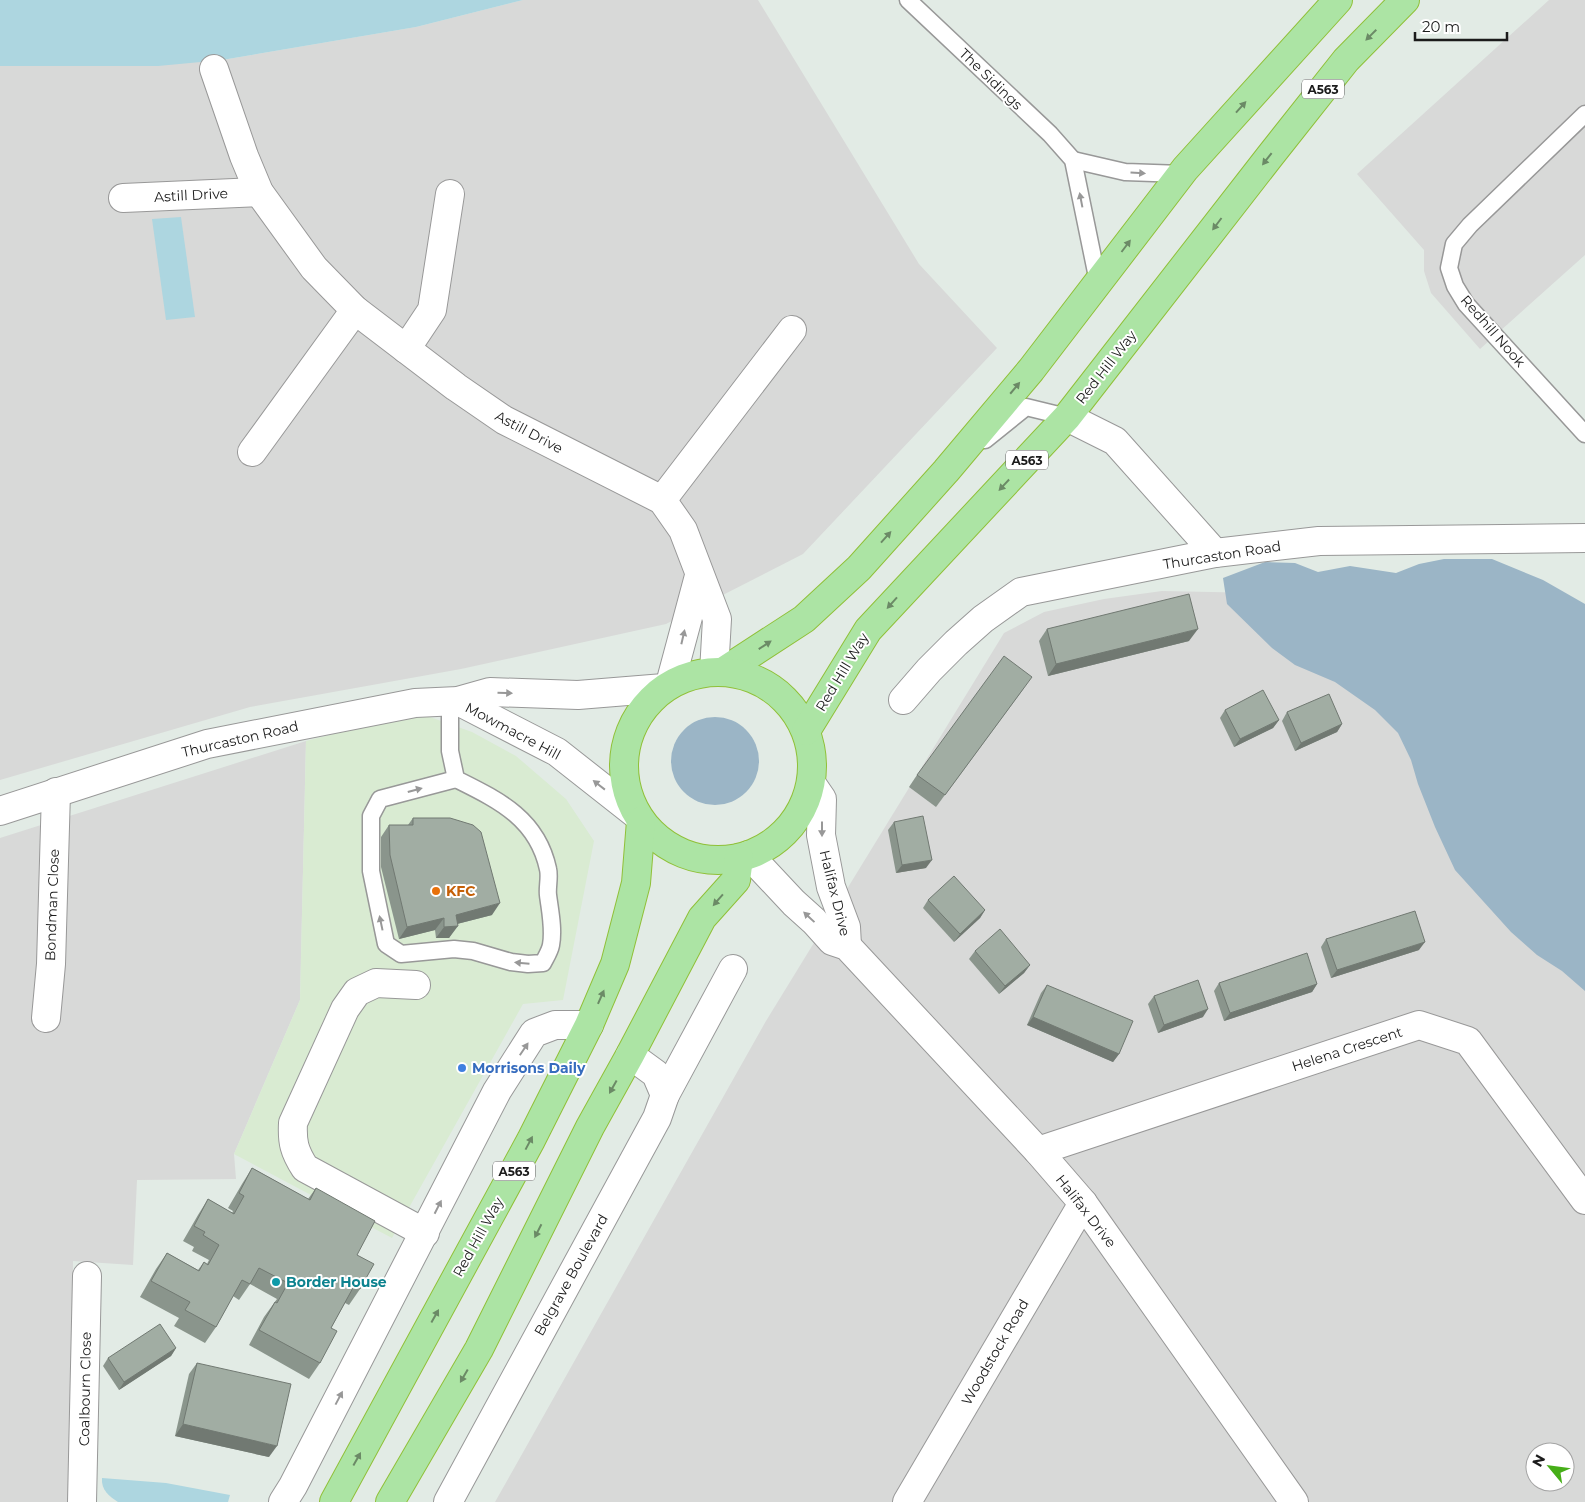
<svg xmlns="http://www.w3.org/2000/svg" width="1585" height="1502" font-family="Montserrat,sans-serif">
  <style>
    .residential { fill: #d8d9d8; fill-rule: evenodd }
    .commercial { fill: #d9ebd2 }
    .grass { fill: #add6e0 }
    .forest { fill: #9bb5c6 }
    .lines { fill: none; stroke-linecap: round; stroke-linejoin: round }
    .service-casing { stroke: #989898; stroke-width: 19 }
    .minor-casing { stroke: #989898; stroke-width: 30 }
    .trunk-casing { stroke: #90c038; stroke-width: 30 }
    .service { stroke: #fff; stroke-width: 16 }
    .minor { stroke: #fff; stroke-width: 28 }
    .trunk { stroke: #ace4a4; stroke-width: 28 }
    .wall { fill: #8a958c }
    .shaded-wall { fill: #717972 }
    .building { fill: #a1ada3; stroke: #717972 }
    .oneway { fill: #6b8a66 }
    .oneway2 { fill: #989898 }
    .food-dot { fill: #e8710a; stroke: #fff; stroke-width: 2 }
    .shop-dot { fill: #3f7fe0; stroke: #fff; stroke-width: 2 }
    .culture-dot { fill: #0f9aa8; stroke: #fff; stroke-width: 2 }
    .labels { text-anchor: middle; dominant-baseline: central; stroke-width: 4; stroke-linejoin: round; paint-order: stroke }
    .shield { fill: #fff; stroke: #5f5f5f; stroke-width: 1 }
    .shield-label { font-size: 12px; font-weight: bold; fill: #1b1b1b }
    .street-label { font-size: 14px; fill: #1b1b1b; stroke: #fff }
    .food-label { font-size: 14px; font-weight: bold; fill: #c56008; stroke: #fff; text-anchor: start }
    .shop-label { font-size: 14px; font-weight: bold; fill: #366cbe; stroke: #fff; text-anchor: start }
    .culture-label { font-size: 14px; font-weight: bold; fill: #0d838f; stroke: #fff; text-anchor: start }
  </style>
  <rect width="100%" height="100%" fill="#e2ebe5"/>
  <g class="residential">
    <path d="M523,0h235l161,264 78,84 -194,206 -137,70 -205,45 -211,38 -250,73v-714h77l145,-6 194,-33z"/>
    <path d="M1549,0h36v255l-105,94 -49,-56 -7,-22v-21l-67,-76z"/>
    <path d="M1162,591l190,4 233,298v609h-1090l271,-481 238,-388 40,-21 60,-13zM1535,1452h30v30h-30z"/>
    <path d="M306,741l-6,259 -66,154 2,25 -99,1 -4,85 -60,-4 -1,241h-72v-664z"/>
  </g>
  <path class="commercial" d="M427,716l45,16 44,24 50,43 28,42 -31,159 -40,4 -131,234 -158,-84 66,-154 6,-259 74,-19z"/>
  <g class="grass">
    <path d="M0,0h523l-107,27 -194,33 -64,6h-158z"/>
    <path d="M181,217l14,100 -29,3 -14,-101z"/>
    <path d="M102,1478l64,5 64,12 -2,7h-110c-9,-6 -17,-12 -16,-24z"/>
  </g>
  <g class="forest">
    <path d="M1444,559h48l51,21 42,24v387l-23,-20 -25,-16 -26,-23 -56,-62 -20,-43 -17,-43 -7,-24 -13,-27 -23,-23 -40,-28 -40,-17 -23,-17 -45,-44 -4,-26 42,-16 30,1 23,9 32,-6 46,7 23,-9z"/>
    <circle cx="715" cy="761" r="44"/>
  </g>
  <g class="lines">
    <g class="service-casing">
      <g id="service">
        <path d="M908,0l142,134 23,26 25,122"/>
        <path d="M1585,114l-115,111 -16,19 -5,24 6,18 11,18 119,130"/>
        <path d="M1073,160l52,12 57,2"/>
        <path d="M985,440l41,-33 41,10"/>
        <path d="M450,702v49l6,28c42,21 81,39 92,90 2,8 -1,18 0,26 2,16 6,34 3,50 -1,6 -5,12 -8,18l-15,1 -17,-2 -38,-11 -19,-2 -53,5 -15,-10 -15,-73v-55l9,-17 76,-20"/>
      </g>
    </g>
    <g class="minor-casing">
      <g id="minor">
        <path d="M214,69l30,87 15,36 55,76 41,42 101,77 48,33 158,80 21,30 34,89 -3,53"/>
        <path d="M123,198l136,-6"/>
        <path d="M406,349l26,-39 18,-116"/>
        <path d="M1067,417l48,24 100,112"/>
        <path d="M252,452l103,-142"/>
        <path d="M662,500l130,-170"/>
        <path d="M670,684l29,-108"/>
        <path d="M903,700l26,-30 27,-27 27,-24 38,-27 194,-39 104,-12 266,-3"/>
        <path d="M458,701l99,51 80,63"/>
        <path d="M811,783l11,16 -1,36 10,52 15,40 1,19"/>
        <path d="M0,811l207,-67 208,-41 43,-2 32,-9 88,3 86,-7"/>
        <path d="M749,855l45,48 20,18 18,20 15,5 191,205 45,52 211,299"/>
        <path d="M416,985l-40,-2 -19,9 -12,17 -52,114c-1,19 1,28 12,45l120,65"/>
        <path d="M46,1018l5,-54 5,-172"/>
        <path d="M665,1095l68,-126"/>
        <path d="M1038,1151l381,-126 49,16 117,159"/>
        <path d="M82,1502l5,-226"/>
        <path d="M283,1502l10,-16 204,-395 37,-58 21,-8h34"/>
        <path d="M448,1502l209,-384 8,-23 -9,-21 -26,-19"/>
        <path d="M907,1502l176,-299"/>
      </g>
    </g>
    <g class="trunk-casing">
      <g id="trunk">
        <path d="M724,671l80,-52 55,-51 87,-97 85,-101 154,-201 153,-169"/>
        <circle cx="718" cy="766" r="94"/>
        <path d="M806,731l62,-101 199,-213 203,-261 76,-96 59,-60"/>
        <path d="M334,1502l197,-362 58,-115 26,-61 21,-81 5,-62"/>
        <path d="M390,1502l89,-153 111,-222 40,-72 72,-137 34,-38 3,-22"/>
      </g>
    </g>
    <use href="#service" class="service"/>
    <use href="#minor" class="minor"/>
    <use href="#trunk" class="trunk"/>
  </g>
  <g class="wall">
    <path d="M1047,629l142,12 -141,35 -9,-35z"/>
    <path d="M1024,688l-88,119 -27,-20 8,-12z"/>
    <path d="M1225,710l54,10 -6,8 -39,19 -14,-29z"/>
    <path d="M1287,712l55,12 -5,8 -42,19 -13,-30z"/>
    <path d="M413,818l79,97 -35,9 -8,14h-13l-1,-8 -36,9 -18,-72v-30l8,-12h19z"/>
    <path d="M894,822l32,46 -30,5 -8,-43z"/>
    <path d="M928,900l57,10 -5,8 -26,24 -31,-34z"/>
    <path d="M1326,939l93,11 -88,28 -10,-31z"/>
    <path d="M975,951l55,14 -6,8 -25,21 -30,-35z"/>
    <path d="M1219,983l98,1 -5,8 -88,29 -10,-30z"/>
    <path d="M1047,985l72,69 -6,8 -86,-37 14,-32z"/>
    <path d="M1154,996l49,21 -45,16 -10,-29z"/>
    <path d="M252,1168l56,31 8,-11 41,67 3,34 -11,16 -4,-2 -14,25 -11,35 -11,16 -60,-34 15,-28 13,-18 -27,-15 -11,16 -6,-4 -17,31 -11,16 -31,-17 5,-8 -39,-21 16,-28 11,-16 31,17 6,-8 3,2 2,-4 -17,-9 2,-4 -11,-6 15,-26 10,-16 24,14 1,-2 -5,-3 14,-24z"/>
    <path d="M176,1348l-5,8 -52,34 -16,-24 5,-8z"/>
    <path d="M197,1363l72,94 -94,-21 14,-62z"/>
  </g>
  <g class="shaded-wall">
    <path d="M1198,629l-9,12 -141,35 8,-12z"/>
    <path d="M1279,720l-6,8 -39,19 6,-8z"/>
    <path d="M1342,724l-5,8 -42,19 6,-8z"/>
    <path d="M932,860l-6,8 -30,5 6,-8z"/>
    <path d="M500,903l-8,12 -43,11h9l-9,12h-13l8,-11 12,-12z"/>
    <path d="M985,910l-5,8 -26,24 6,-8z"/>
    <path d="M444,918l-9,12 -36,9 8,-12z"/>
    <path d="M1425,942l-6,8 -88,28 6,-8z"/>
    <path d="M1030,965l-6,8 -25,21 6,-8z"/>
    <path d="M1317,984l-5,8 -88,29 6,-8z"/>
    <path d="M1208,1009l-5,8 -45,16 6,-8z"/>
    <path d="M1033,1017l86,37 -6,8 -86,-37z"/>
    <path d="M176,1348l-5,8 -52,34 5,-8z"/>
    <path d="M183,1424l94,22 -8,11 -94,-21z"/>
  </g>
  <g class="building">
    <path d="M1189,594l9,35 -142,35 -9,-35z"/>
    <path d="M1004,656l28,21 -87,118 -28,-20z"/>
    <path d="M1263,690l16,30 -39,19 -15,-29z"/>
    <path d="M1329,694l13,30 -41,19 -14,-31z"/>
    <path d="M923,816l9,44 -30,5 -8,-43z"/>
    <path d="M413,818h37l23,7 8,7 19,71 -44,12 2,11 -14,1v-9l-37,9 -17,-72 -1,-30h24z"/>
    <path d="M954,876l31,34 -25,24 -32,-34z"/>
    <path d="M1415,911l10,31 -88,28 -11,-31z"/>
    <path d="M1000,929l30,36 -25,21 -30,-35z"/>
    <path d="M1307,953l10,31 -87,29 -11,-30z"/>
    <path d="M1198,980l10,29 -44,16 -10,-29z"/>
    <path d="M1047,985l86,36 -14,33 -86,-37z"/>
    <path d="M252,1168l58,32 6,-12 59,33 -18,34 17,9 -14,25 -6,-3 -23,42 6,3 -17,32 -61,-33 16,-28 2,1 11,-20 -29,-15 -9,16 -8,-4 -26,47 -31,-17 5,-8 -39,-21 16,-28 32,18 5,-9 4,3 11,-20 -16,-10 2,-3 -11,-6 14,-27 26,15 10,-18 -5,-3z"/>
    <path d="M160,1324l16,24 -52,34 -16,-24z"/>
    <path d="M197,1363l94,21 -14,62 -94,-22z"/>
  </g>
  <defs><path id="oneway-solid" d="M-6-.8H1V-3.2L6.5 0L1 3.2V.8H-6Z" transform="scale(1.25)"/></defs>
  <g class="oneway">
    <use href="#oneway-solid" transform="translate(1371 35) rotate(135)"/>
    <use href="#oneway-solid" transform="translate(1241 107) rotate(-48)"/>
    <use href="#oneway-solid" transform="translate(1267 159) rotate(128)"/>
    <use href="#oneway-solid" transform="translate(1217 224) rotate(127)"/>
    <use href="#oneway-solid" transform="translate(1126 246) rotate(-53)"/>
    <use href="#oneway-solid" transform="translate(1015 388) rotate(-50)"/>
    <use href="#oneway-solid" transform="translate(1004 485) rotate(133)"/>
    <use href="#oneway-solid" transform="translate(886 537) rotate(-48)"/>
    <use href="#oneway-solid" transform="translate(892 603) rotate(132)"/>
    <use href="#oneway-solid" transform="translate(765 645) rotate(-33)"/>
    <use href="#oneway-solid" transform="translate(718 900) rotate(131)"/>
    <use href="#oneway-solid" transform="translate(601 997) rotate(-66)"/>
    <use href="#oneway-solid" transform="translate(613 1087) rotate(119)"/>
    <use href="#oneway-solid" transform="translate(529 1143) rotate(-62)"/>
    <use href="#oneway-solid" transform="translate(538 1231) rotate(117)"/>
    <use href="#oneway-solid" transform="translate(435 1316) rotate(-61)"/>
    <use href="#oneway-solid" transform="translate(464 1376) rotate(120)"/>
    <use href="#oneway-solid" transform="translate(357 1459) rotate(-61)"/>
  </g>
  <g class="oneway2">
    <use href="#oneway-solid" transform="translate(1138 173) rotate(4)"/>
    <use href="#oneway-solid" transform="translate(1081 200) rotate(-101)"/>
    <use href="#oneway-solid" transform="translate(683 637) rotate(-77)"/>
    <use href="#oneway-solid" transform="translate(505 693) rotate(2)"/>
    <use href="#oneway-solid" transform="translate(599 785) rotate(-142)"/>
    <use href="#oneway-solid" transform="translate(415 790) rotate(-15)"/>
    <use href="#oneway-solid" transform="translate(822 829) rotate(90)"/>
    <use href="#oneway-solid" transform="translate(809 917) rotate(-137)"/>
    <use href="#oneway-solid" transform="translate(381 923) rotate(-102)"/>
    <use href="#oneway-solid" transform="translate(522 963) rotate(-175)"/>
    <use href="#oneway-solid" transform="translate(524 1049) rotate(-56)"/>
    <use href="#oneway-solid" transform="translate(438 1207) rotate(-63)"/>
    <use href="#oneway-solid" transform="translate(339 1398) rotate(-62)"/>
  </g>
  <circle class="food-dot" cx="436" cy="891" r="5"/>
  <circle class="shop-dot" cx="462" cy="1068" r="5"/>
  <circle class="culture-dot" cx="276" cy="1282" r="5"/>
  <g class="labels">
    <g class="shield">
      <rect x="1302" y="79.5" width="42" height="19" rx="4"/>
      <rect x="1006" y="450.5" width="42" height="19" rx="4"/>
      <rect x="493" y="1161.5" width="42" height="19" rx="4"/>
    </g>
    <g class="shield-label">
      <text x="1323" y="89">A563</text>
      <text x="1027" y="460">A563</text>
      <text x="514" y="1171">A563</text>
    </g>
    <g class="street-label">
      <text transform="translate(991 79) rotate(44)">The Sidings</text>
      <text transform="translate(191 195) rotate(-3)">Astill Drive</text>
      <text transform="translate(1493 331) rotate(49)">Redhill Nook</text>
      <text transform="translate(1106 367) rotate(-52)">Red Hill Way</text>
      <text transform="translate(529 432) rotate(28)">Astill Drive</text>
      <text transform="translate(1222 555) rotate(-9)">Thurcaston Road</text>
      <text transform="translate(842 672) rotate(-59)">Red Hill Way</text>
      <text transform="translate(513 731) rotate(28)">Mowmacre Hill</text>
      <text transform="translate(240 739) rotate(-13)">Thurcaston Road</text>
      <text transform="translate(835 893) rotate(76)">Halifax Drive</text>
      <text transform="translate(52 905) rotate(-88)">Bondman Close</text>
      <text transform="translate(1347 1049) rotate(-18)">Helena Crescent</text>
      <text transform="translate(1086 1211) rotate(52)">Halifax Drive</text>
      <text transform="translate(478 1237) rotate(-61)">Red Hill Way</text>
      <text transform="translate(571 1275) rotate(-61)">Belgrave Boulevard</text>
      <text transform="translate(995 1352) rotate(-60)">Woodstock Road</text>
      <text transform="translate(85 1389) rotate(-89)">Coalbourn Close</text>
    </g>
    <g class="food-label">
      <text x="446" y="891">KFC</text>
    </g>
    <g class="shop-label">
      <text x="472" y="1068">Morrisons Daily</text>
    </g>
    <g class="culture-label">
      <text x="286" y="1282">Border House</text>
    </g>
  </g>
  <g transform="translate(1550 1467) rotate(299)"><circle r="24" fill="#ffffff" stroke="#a4a4a4"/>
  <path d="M0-4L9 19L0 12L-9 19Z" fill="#46ae18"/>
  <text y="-8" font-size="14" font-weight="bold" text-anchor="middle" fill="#1b1b1b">N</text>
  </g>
  <path d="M1415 32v8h92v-8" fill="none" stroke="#1b1b1b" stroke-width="2.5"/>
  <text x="1422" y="32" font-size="15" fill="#1b1b1b" stroke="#ffffff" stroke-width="4" paint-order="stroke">20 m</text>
</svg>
